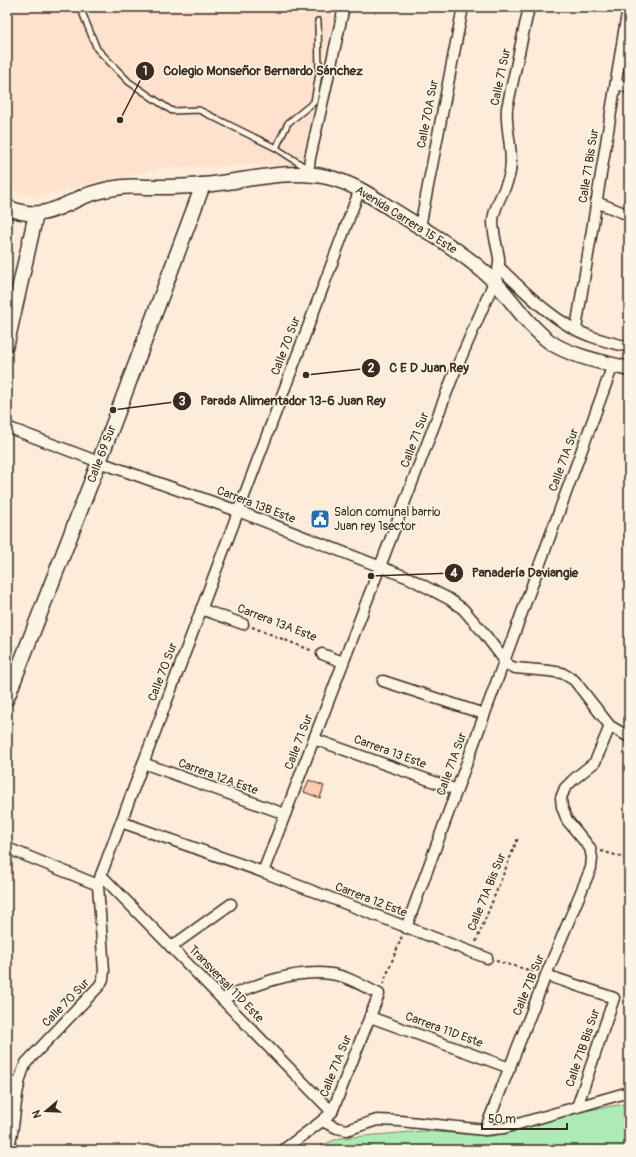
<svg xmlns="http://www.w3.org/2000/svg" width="636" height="1157" font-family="Pangolin,sans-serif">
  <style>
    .built { fill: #fee2cd }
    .green { fill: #acebb3; stroke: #748a68 }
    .building { fill: #ffcab0; stroke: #3b2a1e }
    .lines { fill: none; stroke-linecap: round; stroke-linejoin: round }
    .lane-casing { stroke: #3b2a1e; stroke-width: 8 }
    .street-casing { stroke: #3b2a1e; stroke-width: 13 }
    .secondary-casing { stroke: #3b2a1e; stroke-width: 17 }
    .path { stroke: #3b2a1e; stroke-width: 2; stroke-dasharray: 3 3; stroke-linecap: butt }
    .lane { stroke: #fcf5e5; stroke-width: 5 }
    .street { stroke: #fcf5e5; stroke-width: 10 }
    .secondary { stroke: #fcf5e5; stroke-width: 14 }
    .labels { text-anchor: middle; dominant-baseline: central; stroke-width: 3; stroke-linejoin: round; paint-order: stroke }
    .street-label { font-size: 12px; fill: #3b2a1e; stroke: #fcf5e5 }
    .poi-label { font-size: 12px; fill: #3b2a1e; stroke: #fcf5e5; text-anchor: start }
    .leader { fill: none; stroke: #3b2a1e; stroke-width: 1.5 }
    .callout-dot { fill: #3b2a1e; stroke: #fcf5e5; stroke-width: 1.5 }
    .mark-label { font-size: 12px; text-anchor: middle; font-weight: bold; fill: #fff }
    .callout-label { font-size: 13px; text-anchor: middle; font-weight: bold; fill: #3b2a1e; stroke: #fcf5e5; stroke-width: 3; stroke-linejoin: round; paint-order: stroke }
  </style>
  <rect width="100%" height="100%" fill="#fdecda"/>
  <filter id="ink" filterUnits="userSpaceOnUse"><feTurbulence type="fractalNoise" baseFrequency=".025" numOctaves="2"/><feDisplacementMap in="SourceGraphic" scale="8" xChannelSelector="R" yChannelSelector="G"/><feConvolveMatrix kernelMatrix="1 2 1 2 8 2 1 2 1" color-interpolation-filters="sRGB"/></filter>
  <g filter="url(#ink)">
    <path class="built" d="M7,7h327l-31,149 -8,8 -134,4 -126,29 -28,-9z"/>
    <path class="green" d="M629,1103v47h-319l30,-12 83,-7 69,5 86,-24z"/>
    <path class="building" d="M309,780l15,6 -4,12 -16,-6z"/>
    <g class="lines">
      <g class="lane-casing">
        <g id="lane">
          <path d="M80,7l17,42 32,33 43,29 27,-1 77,38 32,21"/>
          <path d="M276,148l12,-25 26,-21 5,-28 -1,-53"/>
        </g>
      </g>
      <g class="street-casing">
        <g id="street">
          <path d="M616,83l13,5"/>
          <path d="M308,174l2,-16 34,-151"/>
          <path d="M596,202l33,13"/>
          <path d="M420,227l43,-220"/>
          <path d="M499,267c26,25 57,57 91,69 13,5 26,8 39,11"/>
          <path d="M576,329l52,-322"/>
          <path d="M7,427l92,35 139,49 171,67 40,21 14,10 20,23 25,33 7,3 34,3 13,2 12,7 36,46 19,11"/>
          <path d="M201,609l42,15"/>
          <path d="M322,654l21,8"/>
          <path d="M383,681l101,33"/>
          <path d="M314,739l143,51"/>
          <path d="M143,763l142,51"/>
          <path d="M121,822l142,50 224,86"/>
          <path d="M7,848l91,37"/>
          <path d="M263,872l190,-496 41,-94c3,-8 6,-16 5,-24 -2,-13 -6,-24 -6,-37 1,-18 14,-31 17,-49 4,-21 -5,-43 -3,-64l22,-101"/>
          <path d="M101,875l231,237"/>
          <path d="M406,928l207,-563"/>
          <path d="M171,947l60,-43"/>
          <path d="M546,975l68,23 -37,109"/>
          <path d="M222,999c33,-14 72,-30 109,-25 17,2 33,13 48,20l-47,118 -10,9 -39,29"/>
          <path d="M370,1017l140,51"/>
          <path d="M7,1078l11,10"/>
          <path d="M322,1121l15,7 10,2 30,-10 23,1 85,9 19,-2 125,-36"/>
          <path d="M485,1130l61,-155 45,-107 1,-10 -2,-10 -23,-28 -5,-13 -1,-9 4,-10 9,-9 21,-17 15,-36"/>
          <path d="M8,1150c9,-28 5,-60 18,-87l74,-78 3,-6 1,-8 -6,-86 3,-10 259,-686"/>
        </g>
      </g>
      <g class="secondary-casing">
        <g id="secondary">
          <path d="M7,207c30,14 48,3 75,-10 11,-4 22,-8 34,-9 12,-3 25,-1 38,-1 16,0 32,0 48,-2 41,-3 83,-17 125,-8 27,6 50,23 74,38 32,20 65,39 93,66 19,20 34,45 56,61 20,14 56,21 79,27"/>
          <path d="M7,343l29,-129"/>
          <path d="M7,698l92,-236 104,-277"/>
        </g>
      </g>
      <g class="path">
        <path d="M252,627l61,24"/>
        <path d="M601,851l28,8"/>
        <path d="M476,942l42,-104"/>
        <path d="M496,961l40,11"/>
        <path d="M383,984l19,-48"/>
      </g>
      <use href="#lane" class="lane"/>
      <use href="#street" class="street"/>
      <use href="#secondary" class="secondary"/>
    </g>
  </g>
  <defs>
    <g id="civic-square" transform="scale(1)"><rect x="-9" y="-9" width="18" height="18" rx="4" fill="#1f6fb2" stroke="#fcf5e5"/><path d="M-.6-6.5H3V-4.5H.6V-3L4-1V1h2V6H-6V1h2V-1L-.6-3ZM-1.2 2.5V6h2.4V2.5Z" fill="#fff"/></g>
  </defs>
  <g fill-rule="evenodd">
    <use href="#civic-square" x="320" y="519"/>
  </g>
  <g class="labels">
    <g class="street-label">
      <text transform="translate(501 77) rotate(-78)">Calle 71 Sur</text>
      <text transform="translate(428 114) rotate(-79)">Calle 70A Sur</text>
      <text transform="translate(589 166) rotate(-81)">Calle 71 Bis Sur</text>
      <text transform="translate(406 220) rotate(32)">Avenida Carrera 15 Este</text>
      <text transform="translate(286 346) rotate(-69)">Calle 70 Sur</text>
      <text transform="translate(415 440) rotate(-69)">Calle 71 Sur</text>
      <text transform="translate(102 454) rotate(-69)">Calle 69 Sur</text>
      <text transform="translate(564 460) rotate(-70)">Calle 71A Sur</text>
      <text transform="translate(256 505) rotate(21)">Carrera 13B Este</text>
      <text transform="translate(277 623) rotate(21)">Carrera 13A Este</text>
      <text transform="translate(163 672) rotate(-69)">Calle 70 Sur</text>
      <text transform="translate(299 742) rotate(-69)">Calle 71 Sur</text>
      <text transform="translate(390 752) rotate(20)">Carrera 13 Este</text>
      <text transform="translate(452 764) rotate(-70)">Calle 71A Sur</text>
      <text transform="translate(218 777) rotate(20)">Carrera 12A Este</text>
      <text transform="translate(487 892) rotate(-68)">Calle 71A Bis Sur</text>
      <text transform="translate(371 900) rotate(21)">Carrera 12 Este</text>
      <text transform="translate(226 984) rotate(46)">Transversal 11D Este</text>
      <text transform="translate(529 985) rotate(-68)">Calle 71B Sur</text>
      <text transform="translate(66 1003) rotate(-46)">Calle 70 Sur</text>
      <text transform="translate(444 1030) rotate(20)">Carrera 11D Este</text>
      <text transform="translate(583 1048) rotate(-71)">Calle 71B Bis Sur</text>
      <text transform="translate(336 1066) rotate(-68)">Calle 71A Sur</text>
    </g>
    <g class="poi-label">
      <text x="334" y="512">Salon comunal barrio<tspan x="334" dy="14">Juan rey 1sector</tspan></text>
    </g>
  </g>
  <path class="leader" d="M120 120L145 71M306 375L371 368M113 410L182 401M371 576L454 573"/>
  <g class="callout-dot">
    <circle cx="120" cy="120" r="4"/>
    <circle cx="306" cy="375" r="4"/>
    <circle cx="113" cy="410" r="4"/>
    <circle cx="371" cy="576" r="4"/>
    <circle cx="145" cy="71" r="10"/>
    <circle cx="371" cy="368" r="10"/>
    <circle cx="182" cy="401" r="10"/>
    <circle cx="454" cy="573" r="10"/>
  </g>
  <g class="mark-label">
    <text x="145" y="75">1</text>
    <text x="371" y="372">2</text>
    <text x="182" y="405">3</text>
    <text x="454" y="577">4</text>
  </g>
  <g class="callout-label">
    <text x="263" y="75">Colegio Monseñor Bernardo Sánchez</text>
    <text x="429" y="372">C E D Juan Rey</text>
    <text x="293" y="405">Parada Alimentador 13-6 Juan Rey</text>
    <text x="525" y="577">Panadería Daviangie</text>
  </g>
  <rect width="636" height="1157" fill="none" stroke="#fcf5e5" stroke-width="24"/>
  <rect x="12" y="12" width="612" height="1133" fill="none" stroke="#3b2a1e" stroke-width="1.5" filter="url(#ink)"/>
  <g transform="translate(46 1111) rotate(251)" stroke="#fcf5e5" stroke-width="3" paint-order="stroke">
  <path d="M0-3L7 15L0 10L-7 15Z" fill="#3b2a1e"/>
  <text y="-6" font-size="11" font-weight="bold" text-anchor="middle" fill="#3b2a1e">N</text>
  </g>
  <path d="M482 1123v6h85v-6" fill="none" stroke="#3b2a1e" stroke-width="2"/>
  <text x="488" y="1123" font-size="12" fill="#3b2a1e" stroke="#fcf5e5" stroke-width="3" paint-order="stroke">50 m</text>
</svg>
